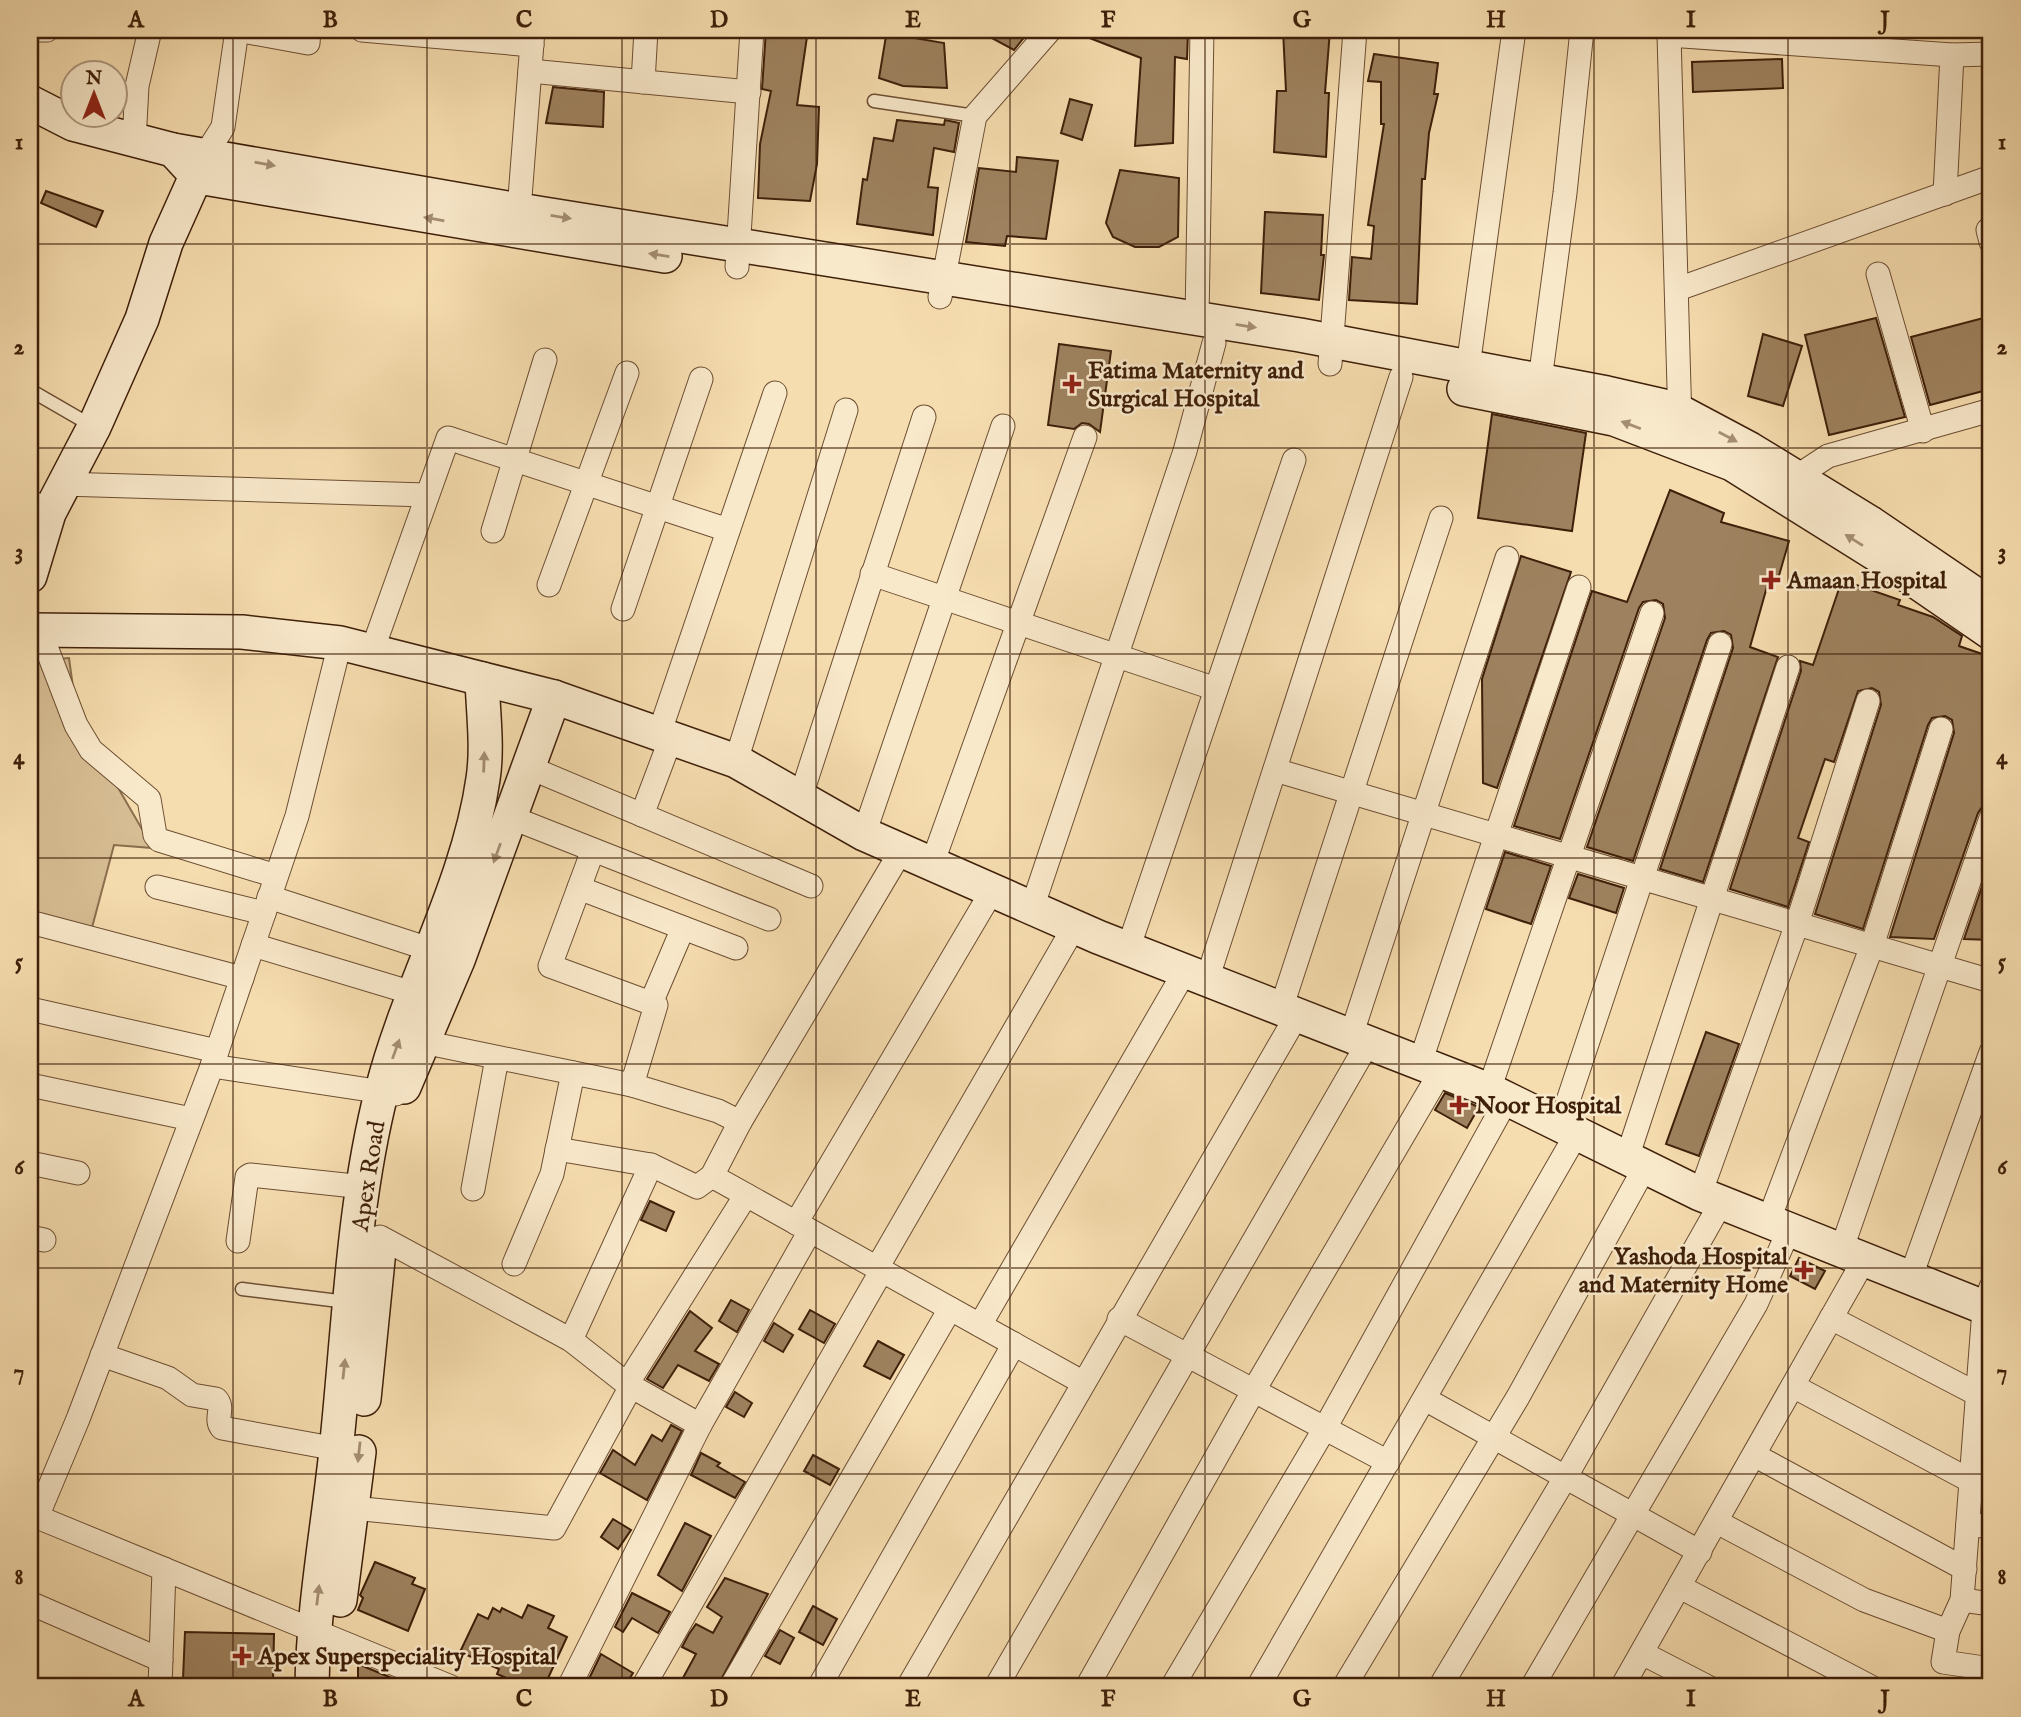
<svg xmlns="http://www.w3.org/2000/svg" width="2021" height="1717" viewBox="0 0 2021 1717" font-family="'IM FELL English',serif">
	<rect width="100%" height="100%" fill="#f6ddaf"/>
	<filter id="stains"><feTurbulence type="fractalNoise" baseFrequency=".00286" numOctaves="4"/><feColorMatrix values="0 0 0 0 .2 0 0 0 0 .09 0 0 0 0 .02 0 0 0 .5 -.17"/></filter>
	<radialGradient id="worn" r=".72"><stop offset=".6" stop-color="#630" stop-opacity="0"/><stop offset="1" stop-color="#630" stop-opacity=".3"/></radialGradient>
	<path fill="#d7bd93" stroke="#8a6e4e" stroke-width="2" d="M69,658L77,717L153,848L114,845L90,935L30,921V661Z"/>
	<g fill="#9e825f" stroke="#3e1f09" stroke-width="2">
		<path d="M766,30H808L797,105L819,107L817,164L810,201L758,198L760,144L771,91L762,89Z"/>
		<path d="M887,30H915L914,38L944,43L947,88L903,86L879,78Z"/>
		<path d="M977,30H1030L1014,50Z"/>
		<path d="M1069,30H1163L1188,33L1187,59L1175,57L1173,143L1135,146L1141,58Z"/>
		<path d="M1283,30H1330L1325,93H1329L1326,157L1274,152L1277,91H1286Z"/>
		<path d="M1374,54L1438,63L1434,94H1438L1429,133L1425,179H1422L1417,304L1349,300L1352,257L1371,259L1374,226L1368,225L1384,124H1381V82L1368,81Z"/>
		<path d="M1782,59L1783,88L1693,92L1692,62Z"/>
		<path d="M553,87L604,92L603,127L546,123Z"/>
		<path d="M1070,99L1092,105L1082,140L1061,133Z"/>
		<path d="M897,120L944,125L945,120L959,123L954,152L934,148L928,187L938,188L933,235L857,224L863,179L867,180L874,138L893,141Z"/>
		<path d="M1017,157L1058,161L1046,239L1007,236L1005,246L966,242L979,168L1016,172Z"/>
		<path d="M1120,170L1179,178L1178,237L1159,247H1135L1113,237L1106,223Z"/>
		<path d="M46,191L103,211L96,227L41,203Z"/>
		<path d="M1265,212L1323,215L1321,255H1324L1319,300L1261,293Z"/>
		<path d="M1991,316V389L1930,405L1911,337Z"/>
		<path d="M1876,318L1905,417L1829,435L1805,335Z"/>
		<path d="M1763,334L1802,346L1783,406L1748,396Z"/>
		<path d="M1059,344L1111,351L1100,432L1089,424L1082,423L1074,429L1048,425Z"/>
		<path d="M1492,414L1586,433L1572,531L1478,518Z"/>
		<path d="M1670,490L1724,513L1721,522L1789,541L1778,579L1770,576L1750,647L1778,657L1703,882L1660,869L1733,648L1731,635L1724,631L1711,633L1707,640L1633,861L1587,847L1665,618L1663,604L1656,600L1643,602L1639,608L1560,839L1514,826L1592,591L1627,602Z"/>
		<path d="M1521,556L1571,572L1497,788L1483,783L1482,679Z"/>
		<path d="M1842,580L1900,600L1898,605L1933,617L1962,636L1959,646L1991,657V804L1982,807L1978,813L1934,939L1890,937L1954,733L1952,720L1945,716L1932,718L1928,725L1863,929L1815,914L1881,705L1879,692L1872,688L1858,691L1834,762L1825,759L1798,838L1809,842L1788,907L1730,889L1801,671L1800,661L1813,665Z"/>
		<path d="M1505,852L1551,866L1531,924L1486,909Z"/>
		<path d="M1991,860V940L1964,939Z"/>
		<path d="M1578,874L1624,888L1616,913L1569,898Z"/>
		<path d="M1706,1032L1739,1044L1699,1156L1666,1144Z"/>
		<path d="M1445,1093L1479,1107L1467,1128L1435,1110Z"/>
		<path d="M650,1201L674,1212L666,1231L641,1220Z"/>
		<path d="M1799,1258L1825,1271L1815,1289L1790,1276Z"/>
		<path d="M731,1300L749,1310L737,1332L719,1321Z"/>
		<path d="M810,1310L835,1324L824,1343L799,1329Z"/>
		<path d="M690,1311L712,1328L695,1351L719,1364L709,1381L678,1365L663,1388L647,1379Z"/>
		<path d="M774,1323L793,1335L783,1352L764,1341Z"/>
		<path d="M878,1341L904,1355L890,1379L864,1366Z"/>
		<path d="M735,1392L752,1403L744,1417L726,1407Z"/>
		<path d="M671,1425L682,1431L647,1500L600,1473L613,1450L635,1465L652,1435L662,1441Z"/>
		<path d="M701,1453L720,1463L717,1466L745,1482L735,1498L691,1475Z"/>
		<path d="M813,1455L839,1469L830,1485L804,1471Z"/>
		<path d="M613,1519L631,1530L618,1549L601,1537Z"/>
		<path d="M685,1523L711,1536L682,1591L658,1575Z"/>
		<path d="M375,1562L415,1578L412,1584L425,1589L408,1631L358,1610L363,1598L360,1595Z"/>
		<path d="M725,1578L768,1594L717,1687H678L696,1654L682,1647L689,1634L696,1624L713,1633L722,1617L707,1607Z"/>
		<path d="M632,1593L670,1612L658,1633L632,1618L623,1632L615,1627Z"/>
		<path d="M528,1605L554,1616L548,1628L567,1637L544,1687H527L497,1674L499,1669L460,1652L478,1614L488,1619L493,1608L500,1612L502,1608L522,1618Z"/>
		<path d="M813,1606L837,1619L823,1645L799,1632Z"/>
		<path d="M780,1630L794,1638L780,1664L765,1656Z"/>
		<path d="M185,1632L274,1634L273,1681L183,1679Z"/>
		<path d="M601,1654L633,1673L624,1687H585Z"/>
		<path d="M358,1664L399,1681L414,1687H358Z"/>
	</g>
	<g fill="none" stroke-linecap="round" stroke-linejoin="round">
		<g stroke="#6c4e32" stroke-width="15">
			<g id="lane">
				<path d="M874,101L975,116"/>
				<path d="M30,390L94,427"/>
				<path d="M242,1289L347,1302"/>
			</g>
		</g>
		<g stroke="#6c4e32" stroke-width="25">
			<g id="street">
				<path d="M30,30H47"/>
				<path d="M237,30L308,43L309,30"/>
				<path d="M362,30L532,45"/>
				<path d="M530,71L749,92"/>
				<path d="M643,82L646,30"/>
				<path d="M134,141L137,86L150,30"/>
				<path d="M206,154L223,127L237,30"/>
				<path d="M1945,194L1952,55"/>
				<path d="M518,223L533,30"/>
				<path d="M1988,230L1991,242"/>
				<path d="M737,267L752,30"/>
				<path d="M1878,274L1923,431"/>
				<path d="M1678,289L1991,177"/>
				<path d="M940,297L975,116L1050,30"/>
				<path d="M1197,318L1202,30"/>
				<path d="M1330,364L1355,30"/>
				<path d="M1468,367L1514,30"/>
				<path d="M1540,380L1565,193L1582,30"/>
				<path d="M1680,423L1669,35L1952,55L1991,54"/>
				<path d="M1796,477L1828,456L1991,410"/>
				<path d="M62,484L426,495"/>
				<path d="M30,501L49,513"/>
				<path d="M493,531L545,360"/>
				<path d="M872,574L1216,689"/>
				<path d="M549,585L627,373"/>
				<path d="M623,609L701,379"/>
				<path d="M40,631L76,725L91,750L149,799L155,835L159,840L276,876"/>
				<path d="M372,651L448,438L728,530"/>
				<path d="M659,734L775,393"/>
				<path d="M736,761L846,410"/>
				<path d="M528,767L811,886"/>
				<path d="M1275,770L1991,981"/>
				<path d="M800,799L924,417"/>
				<path d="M642,815L671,738"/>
				<path d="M510,817L769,919"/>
				<path d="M864,834L1003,426"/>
				<path d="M593,850L550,966L656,1005L632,1085"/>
				<path d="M932,864L1085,437"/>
				<path d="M157,887L264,913"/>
				<path d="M579,888L736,948"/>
				<path d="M269,897L432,950"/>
				<path d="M1032,908L1185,451L1214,343"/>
				<path d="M30,922L242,978"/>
				<path d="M253,945L416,994"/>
				<path d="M1128,949L1294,460"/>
				<path d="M1207,980L1401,377"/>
				<path d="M651,1003L683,928"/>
				<path d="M30,1009L217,1051"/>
				<path d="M1281,1009L1441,518"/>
				<path d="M1351,1036L1507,558"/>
				<path d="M423,1042L632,1085L718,1111L740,1122"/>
				<path d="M1420,1063L1579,587"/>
				<path d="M212,1066L396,1094"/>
				<path d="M30,1085L191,1119"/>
				<path d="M1489,1090L1652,613"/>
				<path d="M1560,1125L1720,644"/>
				<path d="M557,1149L651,1165L697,1187L712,1176L740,1122L901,851"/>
				<path d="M1627,1158L1788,667"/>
				<path d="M30,1163L78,1173"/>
				<path d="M712,1176L1082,1382"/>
				<path d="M473,1189L497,1058"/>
				<path d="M1700,1194L1797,924L1868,701"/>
				<path d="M1768,1222L1872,946L1941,729"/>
				<path d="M796,1223L992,891"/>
				<path d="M30,1237L44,1240"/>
				<path d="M380,1237L571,1340L627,1384L700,1425"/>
				<path d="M238,1241L247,1177L250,1175L364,1187"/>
				<path d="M1841,1251L1991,818"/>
				<path d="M514,1264L552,1174L573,1073"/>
				<path d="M877,1268L1074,927"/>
				<path d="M1910,1279L1991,1052"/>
				<path d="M1991,1287L1984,1309L1962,1600L1948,1631L1943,1662L1991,1669"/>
				<path d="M1831,1318L1977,1394"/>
				<path d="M1119,1319L1388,1462"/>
				<path d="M980,1325L1185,971"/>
				<path d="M571,1340L651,1165"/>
				<path d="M102,1355L168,1378L192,1395L216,1399C225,1408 214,1419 222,1428L337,1449"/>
				<path d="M1793,1386L1971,1481"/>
				<path d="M1425,1399L1700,1552"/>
				<path d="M1754,1455L1965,1569"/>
				<path d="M353,1508L554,1528L629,1390L627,1384L746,1195"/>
				<path d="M30,1514L451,1687"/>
				<path d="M37,1517L78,1419L212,1066L297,816L340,643"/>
				<path d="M1717,1522L1864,1600L1948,1631"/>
				<path d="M1968,1524L1991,1527"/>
				<path d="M1680,1587L1871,1687"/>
				<path d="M1962,1600L1991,1604"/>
				<path d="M30,1603L161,1660"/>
				<path d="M1642,1653L1708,1687"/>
				<path d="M160,1687L164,1569"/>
				<path d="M569,1687L700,1425L810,1231"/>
				<path d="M643,1687L882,1270"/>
				<path d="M731,1687L950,1309"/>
				<path d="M819,1687L1014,1344"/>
				<path d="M908,1687L1297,1015"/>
				<path d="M996,1687L1368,1043"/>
				<path d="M1087,1687L1254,1390L1441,1071"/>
				<path d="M1172,1687L1325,1428L1507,1099"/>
				<path d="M1258,1687L1577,1133"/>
				<path d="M1344,1687L1518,1397L1645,1167"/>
				<path d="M1440,1687L1565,1478L1721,1203"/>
				<path d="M1532,1687L1756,1304L1789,1230"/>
				<path d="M1622,1687L1864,1260"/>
			</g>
		</g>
		<g stroke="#3e1f09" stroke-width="36">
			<g id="secondary">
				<path d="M30,102L73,124L173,150L519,210L1300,335L1607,393L1673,408L1750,449L1869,522L1991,605"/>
				<path d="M173,150L198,177L665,256"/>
				<path d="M1464,389L1614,419L1732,464L1879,556L1991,633"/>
				<path d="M30,576L49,513L94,427L142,319L166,243L205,156"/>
				<path d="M30,630L242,632L340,643L554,697L736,761L864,834L1098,937L1489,1090L1700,1194L1991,1310"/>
				<path d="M404,1087L458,960L554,697"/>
				<path d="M364,1399L379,1250"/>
				<path d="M340,1600L359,1452"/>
				<path d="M312,1687C313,1604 329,1523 337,1441C349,1325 353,1203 382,1090C408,987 468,885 483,779C488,747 483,712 482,679"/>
			</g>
		</g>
		<use href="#lane" stroke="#f9e9cb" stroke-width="12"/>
		<use href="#street" stroke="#f9e9cb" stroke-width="23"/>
		<use href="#secondary" stroke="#f9e9cb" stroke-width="33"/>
	</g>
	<defs><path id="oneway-solid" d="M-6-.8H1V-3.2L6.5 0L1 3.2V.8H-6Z" transform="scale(1.75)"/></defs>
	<g fill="#a58e74">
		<use href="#oneway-solid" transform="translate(265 164) rotate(10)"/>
		<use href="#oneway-solid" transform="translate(561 217) rotate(9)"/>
		<use href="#oneway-solid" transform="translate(434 219) rotate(-170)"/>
		<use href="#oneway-solid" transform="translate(659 255) rotate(-171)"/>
		<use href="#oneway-solid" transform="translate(1246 326) rotate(9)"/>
		<use href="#oneway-solid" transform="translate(1631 425) rotate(-159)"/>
		<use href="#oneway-solid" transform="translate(1728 437) rotate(28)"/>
		<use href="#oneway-solid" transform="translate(1854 540) rotate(-148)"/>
		<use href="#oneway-solid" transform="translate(484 762) rotate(-88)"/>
		<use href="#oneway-solid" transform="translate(497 853) rotate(110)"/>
		<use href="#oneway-solid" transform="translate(396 1049) rotate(-70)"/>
		<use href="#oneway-solid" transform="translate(344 1369) rotate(-84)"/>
		<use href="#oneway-solid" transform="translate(359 1452) rotate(96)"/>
		<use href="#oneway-solid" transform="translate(318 1595) rotate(-83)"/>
	</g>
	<path fill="none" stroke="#3e1f09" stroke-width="2" stroke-opacity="0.55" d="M233,30V1687M427,30V1687M622,30V1687M816,30V1687M1010,30V1687M1205,30V1687M1399,30V1687M1594,30V1687M1788,30V1687M30,244H1991M30,448H1991M30,654H1991M30,858H1991M30,1064H1991M30,1268H1991M30,1474H1991"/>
	<g fill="#8f2418" stroke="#f9e9cb" stroke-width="2.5">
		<path d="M1068.5 373.5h7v7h7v7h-7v7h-7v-7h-7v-7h7z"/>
		<path d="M1767.5 569.5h7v7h7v7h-7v7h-7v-7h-7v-7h7z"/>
		<path d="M1455.5 1094.5h7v7h7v7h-7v7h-7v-7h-7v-7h7z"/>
		<path d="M1800.5 1259.5h7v7h7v7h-7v7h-7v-7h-7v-7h7z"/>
		<path d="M238.5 1645.5h7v7h7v7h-7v7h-7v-7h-7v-7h7z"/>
	</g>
	<g text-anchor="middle" stroke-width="5" stroke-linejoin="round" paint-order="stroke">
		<g font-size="24" font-weight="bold" fill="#3e1f09" stroke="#f9e9cb" text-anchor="start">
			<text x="1088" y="378">Fatima Maternity and<tspan x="1088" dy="28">Surgical Hospital</tspan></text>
			<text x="1787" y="588">Amaan Hospital</text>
			<text x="1475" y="1113">Noor Hospital</text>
			<text x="1788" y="1264" text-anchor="end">Yashoda Hospital<tspan x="1788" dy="28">and Maternity Home</tspan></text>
			<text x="258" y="1664">Apex Superspeciality Hospital</text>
		</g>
		<g font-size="24" fill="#3e1f09" stroke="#f9e9cb">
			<text transform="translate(368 1176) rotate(-81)" y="8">Apex Road</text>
		</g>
	</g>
	<rect width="2021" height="1717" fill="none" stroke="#f6ddaf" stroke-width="77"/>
	<g transform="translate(94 94)"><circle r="33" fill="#f9e9cb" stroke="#ae987d" stroke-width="2"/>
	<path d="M0-5L12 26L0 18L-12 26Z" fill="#8f2418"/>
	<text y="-10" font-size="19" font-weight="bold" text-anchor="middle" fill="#3e1f09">N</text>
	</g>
	<rect x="38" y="38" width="1944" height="1640" fill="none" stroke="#3e1f09" stroke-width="2.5"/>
	<g font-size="23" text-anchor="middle" font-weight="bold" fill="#3e1f09">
		<text x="136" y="27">A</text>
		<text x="330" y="27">B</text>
		<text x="524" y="27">C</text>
		<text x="719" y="27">D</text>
		<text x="913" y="27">E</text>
		<text x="1108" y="27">F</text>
		<text x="1302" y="27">G</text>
		<text x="1496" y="27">H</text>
		<text x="1691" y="27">I</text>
		<text x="1885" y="27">J</text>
		<text x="19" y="149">1</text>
		<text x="2002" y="149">1</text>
		<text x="19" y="354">2</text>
		<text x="2002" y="354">2</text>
		<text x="19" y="559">3</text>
		<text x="2002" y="559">3</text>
		<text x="19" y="764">4</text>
		<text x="2002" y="764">4</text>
		<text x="19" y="969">5</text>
		<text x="2002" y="969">5</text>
		<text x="19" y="1174">6</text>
		<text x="2002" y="1174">6</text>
		<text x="19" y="1379">7</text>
		<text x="2002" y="1379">7</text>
		<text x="19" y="1584">8</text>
		<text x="2002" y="1584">8</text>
		<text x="136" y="1706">A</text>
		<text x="330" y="1706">B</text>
		<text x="524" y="1706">C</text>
		<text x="719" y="1706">D</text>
		<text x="913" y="1706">E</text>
		<text x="1108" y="1706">F</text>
		<text x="1302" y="1706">G</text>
		<text x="1496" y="1706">H</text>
		<text x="1691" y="1706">I</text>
		<text x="1885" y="1706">J</text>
	</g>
	<rect width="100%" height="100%" filter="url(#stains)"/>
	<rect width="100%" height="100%" fill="url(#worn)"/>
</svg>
